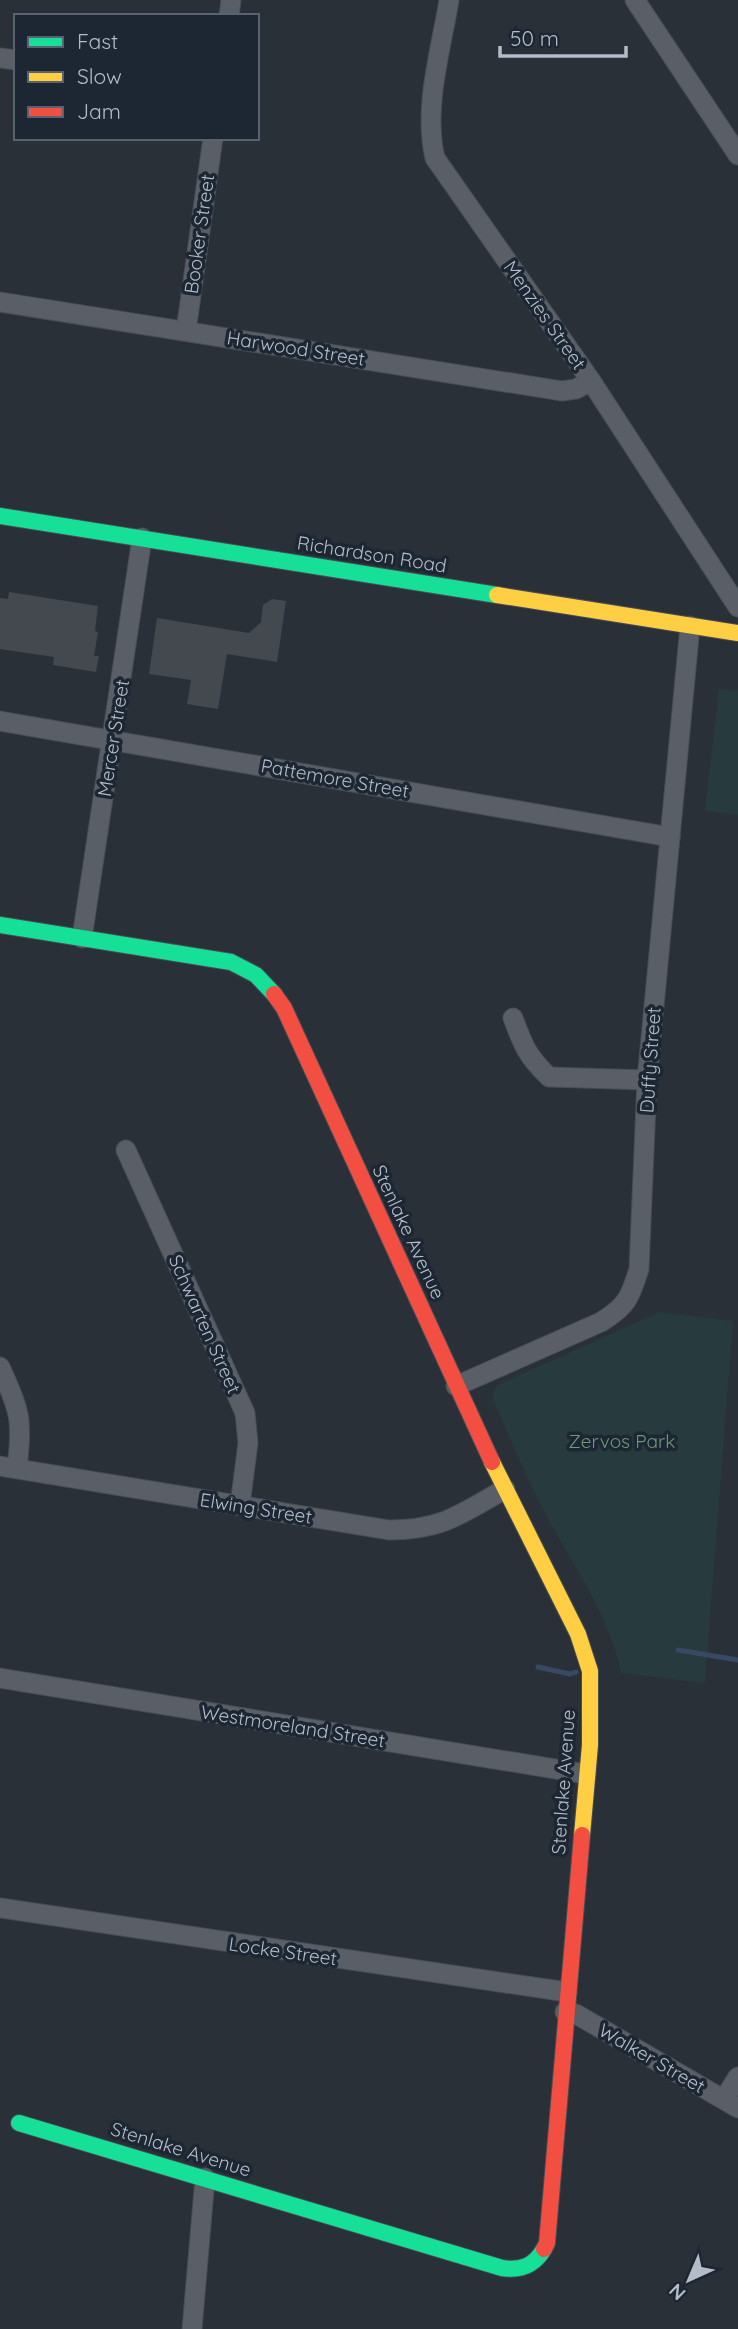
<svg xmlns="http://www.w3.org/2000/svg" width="738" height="2329" viewBox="0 0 738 2329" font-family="Quicksand,sans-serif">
	<rect width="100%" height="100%" fill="#2a3038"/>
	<g fill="#273a3e">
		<path d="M738,686V815L705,811L719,689L737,691Z"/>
		<path d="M659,1312L733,1321L705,1683L621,1673C609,1611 569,1561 541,1505C523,1470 508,1433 492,1397L496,1386Z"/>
	</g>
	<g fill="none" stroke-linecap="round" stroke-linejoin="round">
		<g stroke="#384963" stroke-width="5">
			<path d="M678,1650L738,1660"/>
			<path d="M538,1667L570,1674L576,1672"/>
		</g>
	</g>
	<g fill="#444950">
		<path d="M9,592L98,606L95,631L98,632L94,656H99L96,672L53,665L54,657L0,649V598L8,599Z"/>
		<path d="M272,599L286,601L277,662L227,654L218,709L187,704L191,680L149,674L157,618L249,633L261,622L263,605Z"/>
	</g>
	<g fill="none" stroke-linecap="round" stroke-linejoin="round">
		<g stroke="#484c53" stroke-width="21">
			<g id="street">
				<path d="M449,0C441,50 423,108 435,158L591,381L738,607"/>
				<path d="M635,0L738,155"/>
				<path d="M229,16L231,0"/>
				<path d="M0,58L16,60"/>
				<path d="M0,302L562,391L576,389L591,381"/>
				<path d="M186,331L213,138"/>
				<path d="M0,721L670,837"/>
				<path d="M82,938L142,538"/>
				<path d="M513,1018C523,1045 527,1056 549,1077L647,1080"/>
				<path d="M126,1150L245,1413L248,1443L240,1505"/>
				<path d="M0,1367C20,1411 23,1420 17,1468"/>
				<path d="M456,1386L601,1322C627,1306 630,1298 639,1269L647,1080L690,626"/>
				<path d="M0,1466L389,1530C442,1530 461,1514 505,1489"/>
				<path d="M0,1678L586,1774"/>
				<path d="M0,1908L567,1992"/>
				<path d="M565,2012L576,2014L738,2108"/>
				<path d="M724,2099L738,2077"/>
				<path d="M192,2329L205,2178"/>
			</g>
		</g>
		<g stroke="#484c53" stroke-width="18">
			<g id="fast">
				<path d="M0,516L497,595"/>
				<path d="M0,925L231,962L256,975L274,994"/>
				<path d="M19,2123L502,2268C521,2271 534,2266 544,2249"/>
			</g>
		</g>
		<g stroke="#484c53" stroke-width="18">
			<g id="slow">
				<path d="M497,595L738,633"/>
				<path d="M492,1462L578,1634L590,1671V1745L582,1835"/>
			</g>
		</g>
		<g stroke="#484c53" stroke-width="18">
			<g id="jam">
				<path d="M274,994L284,1008L492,1462"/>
				<path d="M544,2249L547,2243L582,1835"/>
			</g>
		</g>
		<use href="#street" stroke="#5a5e66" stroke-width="19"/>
		<use href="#fast" stroke="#16e098" stroke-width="16"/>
		<use href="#slow" stroke="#ffcf43" stroke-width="16"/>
		<use href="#jam" stroke="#f24e42" stroke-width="16"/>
	</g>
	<g text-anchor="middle" stroke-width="7" stroke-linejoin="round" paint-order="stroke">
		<g font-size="19" fill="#b4bcc9" stroke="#1d2633">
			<text transform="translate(199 234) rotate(-82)" y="7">Booker Street</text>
			<text transform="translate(545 315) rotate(55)" y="7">Menzies Street</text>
			<text transform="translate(296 348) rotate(9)" y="7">Harwood Street</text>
			<text transform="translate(372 554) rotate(9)" y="7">Richardson Road</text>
			<text transform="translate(113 738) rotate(-81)" y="7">Mercer Street</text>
			<text transform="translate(335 778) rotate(10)" y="7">Pattemore Street</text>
			<text transform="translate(650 1060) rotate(-86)" y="7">Duffy Street</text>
			<text transform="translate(409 1232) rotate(65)" y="7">Stenlake Avenue</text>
			<text transform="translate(205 1324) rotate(66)" y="7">Schwarten Street</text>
			<text transform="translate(256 1508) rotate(9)" y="7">Elwing Street</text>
			<text transform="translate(293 1726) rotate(9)" y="7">Westmoreland Street</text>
			<text transform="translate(563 1782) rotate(-86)" y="7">Stenlake Avenue</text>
			<text transform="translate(283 1951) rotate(8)" y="7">Locke Street</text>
			<text transform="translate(652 2058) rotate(30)" y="7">Walker Street</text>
			<text transform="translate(181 2149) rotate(17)" y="7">Stenlake Avenue</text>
		</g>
		<g font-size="19" fill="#6b9a76" stroke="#1d2633">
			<text x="622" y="1448">Zervos Park</text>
		</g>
	</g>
	<rect x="14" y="14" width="245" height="126" fill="#1d2633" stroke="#59626f" stroke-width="2"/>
	<rect x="28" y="37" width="35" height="10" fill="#16e098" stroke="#59626f" stroke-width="2"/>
	<text x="77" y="49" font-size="21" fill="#b4bcc9">Fast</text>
	<rect x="28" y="72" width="35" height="10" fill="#ffcf43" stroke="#59626f" stroke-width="2"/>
	<text x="77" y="84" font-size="21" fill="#b4bcc9">Slow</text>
	<rect x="28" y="107" width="35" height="10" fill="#f24e42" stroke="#59626f" stroke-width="2"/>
	<text x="77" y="119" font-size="21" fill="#b4bcc9">Jam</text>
	<g transform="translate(689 2280) rotate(224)" stroke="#1d2633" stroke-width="5" paint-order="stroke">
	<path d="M0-5L12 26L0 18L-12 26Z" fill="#b4bcc9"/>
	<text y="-10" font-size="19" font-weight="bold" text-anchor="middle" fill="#b4bcc9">N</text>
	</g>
	<path d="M500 46v10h126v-10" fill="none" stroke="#b4bcc9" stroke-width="3.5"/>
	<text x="510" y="46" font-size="21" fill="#b4bcc9" stroke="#1d2633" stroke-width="5" paint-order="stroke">50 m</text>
</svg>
